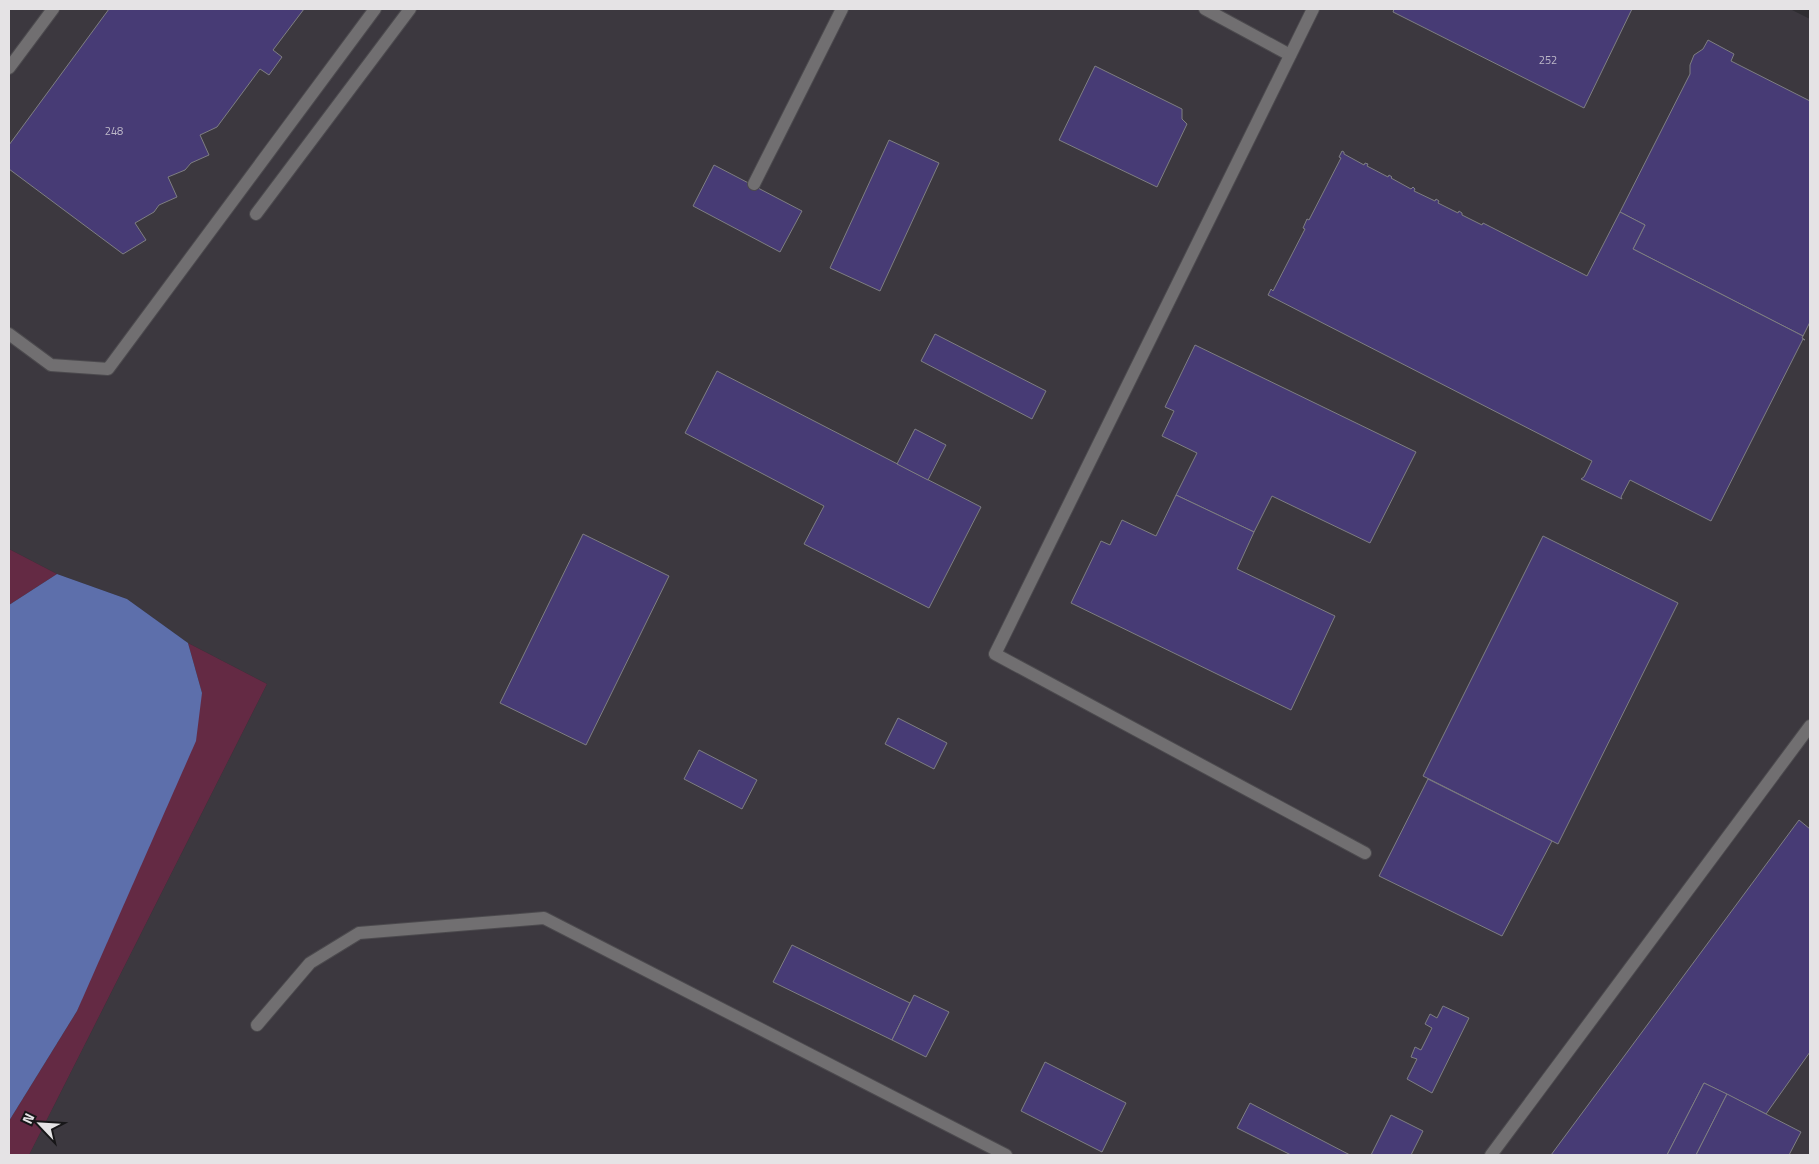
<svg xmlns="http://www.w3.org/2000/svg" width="1819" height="1164" viewBox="0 0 1819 1164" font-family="'Titillium Web',sans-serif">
	<rect width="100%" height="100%" fill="#2f2d31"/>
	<path fill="#3c383f" d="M9,9H1790L1810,19V1155H29L267,684L188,643L127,599L57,574L9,549Z"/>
	<g fill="#642a44">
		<path d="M9,549L57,574L9,605Z"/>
		<path d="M188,643L267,684L29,1155H9V1121L77,1011L202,693Z"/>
	</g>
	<path fill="#5d6fab" d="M57,574L127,599L188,643L202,693L196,741L77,1011L9,1121V605Z"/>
	<g fill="#473b75" stroke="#7e7e82">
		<path d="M109,9H304L273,50L282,57L269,75L260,69L217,127L200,135L209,155L191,163L185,170L168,177L177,197L159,205L154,212L135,223L146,240L123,254L9,169V145Z"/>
		<path d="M1394,9H1632L1584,108L1393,12Z"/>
		<path d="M1708,40L1734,54L1731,61L1810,101V322L1803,336L1633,249L1645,225L1620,212L1690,74V65L1694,55L1703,49Z"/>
		<path d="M1095,66L1182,109V119L1187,124L1157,187L1059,140Z"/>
		<path d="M889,140L939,163L880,291L830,268Z"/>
		<path d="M1342,151L1344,152V154L1364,165L1365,163L1368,164L1367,166L1388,177L1389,175L1392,177L1391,178L1411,189L1413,187L1415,189L1414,191L1435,201L1436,199L1439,201L1438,203L1458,213L1459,211L1462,213V215L1482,225L1483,223L1587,276L1620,212L1645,225L1633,249L1803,336L1802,338L1805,340L1803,339L1711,521L1630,480L1621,497L1622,499L1581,479L1584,477L1592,461L1268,295L1271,289L1273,291L1305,229L1303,228L1307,219L1309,220L1341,158L1339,157Z"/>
		<path d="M714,165L802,211L780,252L693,206Z"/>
		<path d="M935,334L1046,391L1032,419L921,361Z"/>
		<path d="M1195,345L1416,452L1370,543L1272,496L1254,532L1176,495L1197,453L1162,436L1174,411L1165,407Z"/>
		<path d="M717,371L981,507L929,608L804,544L824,506L685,433Z"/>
		<path d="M915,429L946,445L928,480L897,464Z"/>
		<path d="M1176,495L1254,532L1237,569L1335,616L1291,710L1071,603L1101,541L1110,545L1122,520L1156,536Z"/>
		<path d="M583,534L669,576L586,745L500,703Z"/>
		<path d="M1543,536L1678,603L1558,844L1423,776Z"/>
		<path d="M898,718L947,743L934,769L885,744Z"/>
		<path d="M699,750L757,780L742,809L684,779Z"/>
		<path d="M1428,779L1552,841L1502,936L1379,876Z"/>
		<path d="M1799,820L1810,829V1052L1766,1114L1704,1083L1667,1155H1551Z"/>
		<path d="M792,945L910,1003L892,1040L773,982Z"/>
		<path d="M914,995L949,1012L926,1057L892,1040Z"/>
		<path d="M1443,1006L1469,1018L1432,1093L1407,1079L1417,1059L1411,1057L1415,1047L1421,1050L1432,1028L1425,1024L1430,1014L1437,1018Z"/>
		<path d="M1045,1062L1126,1103L1102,1152L1021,1111Z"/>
		<path d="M1704,1083L1727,1094L1696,1155H1667Z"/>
		<path d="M1727,1094L1801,1132L1789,1155H1696Z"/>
		<path d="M1250,1103L1350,1155H1291L1237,1128Z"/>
		<path d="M1391,1115L1423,1131L1411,1155H1371Z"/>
	</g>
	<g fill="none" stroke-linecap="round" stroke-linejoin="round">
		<g stroke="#4c4a4e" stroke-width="14">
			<g id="minor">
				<path d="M1205,9L1290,55"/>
				<path d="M1313,9L995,654L1365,853"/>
				<path d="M9,68L53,9"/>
				<path d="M754,184L842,9"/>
				<path d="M256,214L410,9"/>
				<path d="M9,334L51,365L108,369L375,9"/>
				<path d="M257,1025L310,963L359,933L544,918L1006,1155"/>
				<path d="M1491,1155L1810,726"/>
			</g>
		</g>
		<use href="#minor" stroke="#716f71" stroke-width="12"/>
	</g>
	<g text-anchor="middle" stroke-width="4" stroke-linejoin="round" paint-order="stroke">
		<g font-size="11" fill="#beb9c9">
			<text x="1548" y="64">252</text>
			<text x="114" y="135">248</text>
		</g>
	</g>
	<rect width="1819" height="1164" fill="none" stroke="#e5e3e5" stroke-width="20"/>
	<g transform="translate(40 1124) rotate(295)" stroke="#171618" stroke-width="4" paint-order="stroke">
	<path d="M0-4L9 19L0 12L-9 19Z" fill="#e5e3e5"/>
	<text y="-8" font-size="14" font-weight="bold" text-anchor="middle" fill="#e5e3e5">N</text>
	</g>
</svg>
